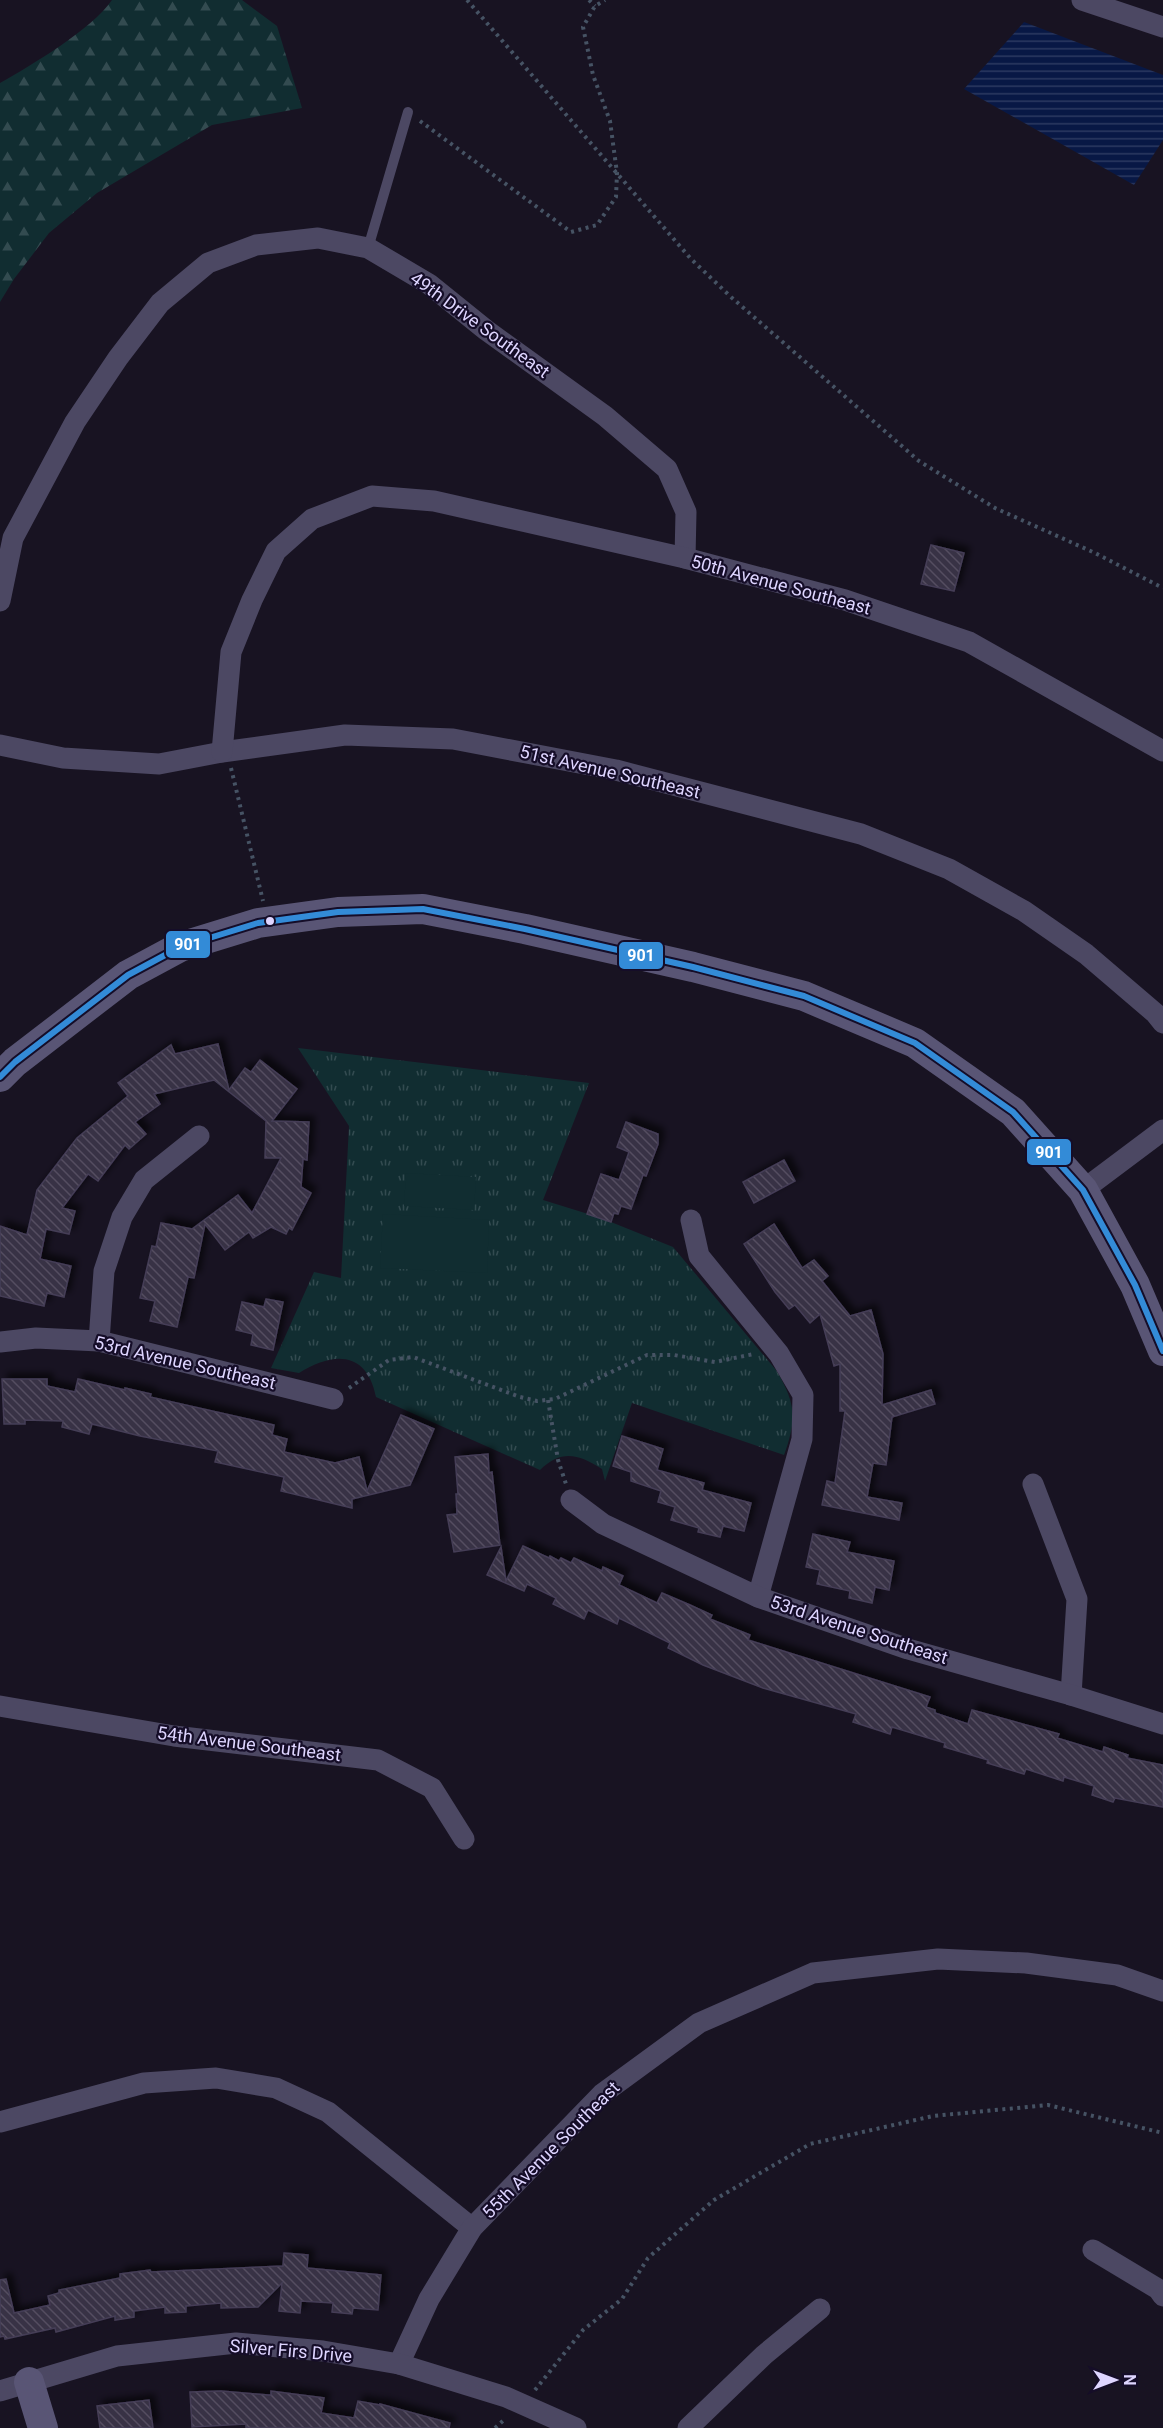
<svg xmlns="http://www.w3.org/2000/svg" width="1163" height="2428" viewBox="0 0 1163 2428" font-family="Roboto,sans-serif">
	<defs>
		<pattern id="forest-firs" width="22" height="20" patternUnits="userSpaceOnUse" patternTransform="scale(1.5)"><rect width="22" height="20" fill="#112d31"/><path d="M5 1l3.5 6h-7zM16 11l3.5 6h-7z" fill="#334b50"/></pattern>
		<pattern id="park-tufts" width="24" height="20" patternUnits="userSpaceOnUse" patternTransform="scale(1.5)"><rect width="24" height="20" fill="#112d31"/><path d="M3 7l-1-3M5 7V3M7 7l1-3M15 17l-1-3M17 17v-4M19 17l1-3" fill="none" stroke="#334b50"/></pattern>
		<pattern id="water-rules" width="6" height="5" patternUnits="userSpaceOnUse" patternTransform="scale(1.5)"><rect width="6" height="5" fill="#081845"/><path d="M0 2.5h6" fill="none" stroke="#2c3961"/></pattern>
		<pattern id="building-back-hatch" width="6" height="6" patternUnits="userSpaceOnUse" patternTransform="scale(1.5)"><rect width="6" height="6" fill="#373144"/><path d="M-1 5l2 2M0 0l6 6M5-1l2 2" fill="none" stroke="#544e60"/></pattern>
		<filter id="shadow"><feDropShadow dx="5.5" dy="-5.5" stdDeviation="3" flood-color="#0009"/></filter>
	</defs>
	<rect width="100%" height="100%" fill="#181322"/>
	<path fill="url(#forest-firs)" d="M112,0H242L277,26L302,108L212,125L97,193L49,233L14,279L0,302V83C32,65 92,29 112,0Z"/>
	<path fill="url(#park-tufts)" d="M298,1048L589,1083L543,1200L601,1218L673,1247L776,1370C796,1403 797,1419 784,1455L632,1403L605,1481L602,1469C579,1454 561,1449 540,1470L376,1397C367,1351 334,1351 299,1373L271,1368L314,1272L341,1278L349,1126Z"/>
	<g fill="#112d31">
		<path d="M406,1173L476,1177L474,1210L404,1206Z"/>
		<path d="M383,1214L489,1220L487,1273L380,1268Z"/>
	</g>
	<path fill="url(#water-rules)" d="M1024,22L1163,75V140L1134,185L964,89Z"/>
	<g fill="url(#building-back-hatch)" stroke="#453e57" stroke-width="1.5" filter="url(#shadow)">
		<path d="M931,545L964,553L954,591L921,584Z"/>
		<path d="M218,1044L229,1090L245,1068L251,1072L260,1060L297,1089L272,1121L309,1122L307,1160L303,1159L301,1187L311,1193L292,1230L289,1228L286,1234L271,1227L253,1238L249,1232L225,1250L205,1224L194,1278L188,1277L177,1327L150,1321L155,1301L140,1298L152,1246L156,1247L161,1223L192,1229L238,1195L252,1213L281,1158H265L266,1121L214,1080L154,1094L160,1104L135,1122L146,1134L129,1149L125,1145L98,1181L88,1174L62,1208L75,1211L69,1234L46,1229L40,1259L71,1266L64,1297L47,1293L44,1306L0,1296V1226L27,1235L37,1190L77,1138L128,1096L118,1083L171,1045L175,1054Z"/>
		<path d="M626,1122L658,1134V1144L646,1176L643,1175L631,1209L621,1206L618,1214L614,1213L611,1222L587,1214L601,1174L619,1180L629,1152L617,1147Z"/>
		<path d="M784,1160L795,1181L754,1203L743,1182Z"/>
		<path d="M774,1224L802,1268L814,1260L828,1276L822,1281L850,1316L871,1310L883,1354L882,1405L931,1390L935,1404L892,1417L886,1465L873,1463L867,1497L902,1503L899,1520L822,1505L827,1481L835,1483L845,1411H840V1364L834,1366L820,1314L810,1323L795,1305L789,1309L775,1292L744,1244Z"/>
		<path d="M266,1299L283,1302L273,1350L251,1345L253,1334L236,1330L242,1302L264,1307Z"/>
		<path d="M2,1379H47V1386L75,1392L78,1379L125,1390V1388L151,1394L150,1397L274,1425L272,1435L287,1439L284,1452L335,1463L359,1457L367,1491L401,1415L434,1429L410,1485L352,1499V1508L281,1491L284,1477L215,1462L218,1451L140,1436L92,1424L89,1434L62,1427L63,1421L25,1420V1424H4Z"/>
		<path d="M622,1436L663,1449L657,1470L704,1483L702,1490L751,1503L744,1531L723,1526L720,1537L698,1532L699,1528L671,1520L675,1507L658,1502L661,1491L631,1481V1472L613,1466Z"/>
		<path d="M488,1454L489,1473L492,1472L500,1545L454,1552L447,1515L457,1514L456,1494H458L455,1457Z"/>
		<path d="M813,1534L850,1542L847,1552L894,1561L889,1590L875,1587L872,1603L849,1598L850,1591L817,1584L820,1570L806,1567Z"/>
		<path d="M523,1546L549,1558L550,1556L559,1561L561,1558L571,1563L574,1558L602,1571L603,1567L623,1576L619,1585L657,1603L662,1593L690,1605L712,1615L710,1619L750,1635L748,1640L930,1697L926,1707L935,1710V1713L968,1724L972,1710L1059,1734L1057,1738L1103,1752L1104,1747L1128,1755L1127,1758L1163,1765V1807L1115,1798L1113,1802L1092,1795L1094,1786L1064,1777L1063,1781L1026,1769L1024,1774L987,1763L988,1760L944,1747L945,1743L892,1727L890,1734L853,1722L856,1714L763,1688L703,1665L668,1648L670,1643L619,1618L617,1624L588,1610L584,1619L553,1604L556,1598L527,1584L524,1591L487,1575L501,1547L506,1581Z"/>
		<path d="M284,2253L308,2255L307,2268L381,2275L378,2310L353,2308L352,2314L332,2312L333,2303L301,2301L300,2313L279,2311L282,2283L258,2307L221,2308V2303L186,2306V2312L165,2313V2307L134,2311V2317L115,2320V2316L56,2332L55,2328L5,2339L4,2336L0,2337V2280L6,2279L14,2313L50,2305L48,2296L59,2293V2290L120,2278V2274L150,2270L151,2272L283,2266Z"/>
		<path d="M221,2391L268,2395H271V2391L324,2398L321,2413L354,2418L358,2401L380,2405V2404L450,2423L449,2428H246V2424L192,2427L190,2392Z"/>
		<path d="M149,2400L153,2428H100L97,2406Z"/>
	</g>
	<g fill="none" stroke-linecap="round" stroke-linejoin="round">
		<g stroke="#465364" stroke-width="4" stroke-dasharray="3 4.5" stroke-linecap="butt">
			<path d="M467,0L691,259L731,297L919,461L995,508L1095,553L1163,588"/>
			<path d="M589,0L595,6"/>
			<path d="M420,121L571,232L597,225L616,197L617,173L610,121L593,75L583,27L595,6L605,0"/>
			<path d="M231,768L263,901"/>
			<path d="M349,1388L389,1360L413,1357L520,1397L537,1401L555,1399L647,1355H674L715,1362L754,1354"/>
			<path d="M548,1400L558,1460L566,1484"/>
			<path d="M535,2390L583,2330L622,2299L648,2258L714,2200L810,2144L933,2116L1048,2105L1163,2133"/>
			<path d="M495,2428L506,2418"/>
		</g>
		<path stroke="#4c4863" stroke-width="10" d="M368,248L408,112"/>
		<g stroke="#4c4863" stroke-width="21">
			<path d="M1082,0L1163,27"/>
			<path d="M0,601L13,538L75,422L118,358L160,303L208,263L256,245L318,238L368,248L429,284L486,330L605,416L667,469L686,512L685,558"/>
			<path d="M0,745L63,758L159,764L222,752L345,735L453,739L616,770L861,834L949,869L1024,911L1086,954L1155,1013L1163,1023"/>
			<path d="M222,752L231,652L252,600L276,551L312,519L372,496L434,501L685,558L845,600L969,642L1163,751"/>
			<path d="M1083,1190L1163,1130"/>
			<path d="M691,1220L699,1256L779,1354L803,1395L802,1439L758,1597"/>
			<path d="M99,1341L104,1271L122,1217L144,1180L199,1136"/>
			<path d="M0,1342L36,1338L99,1341L333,1399"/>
			<path d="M1033,1484L1077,1599L1071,1695"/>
			<path d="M571,1500L603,1524L758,1597L908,1649L1071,1695L1163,1724"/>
			<path d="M0,1706L174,1736L378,1760L432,1788L464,1839"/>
			<path d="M0,2122L144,2083L216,2078L276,2088L328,2112L472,2228"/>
			<path d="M1093,2250L1158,2289L1163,2296"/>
			<path d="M399,2364L429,2299L472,2228L602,2094L699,2023L813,1973L938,1959L1026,1963L1117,1975L1163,1991"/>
			<path d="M0,2391L117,2356L236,2343L323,2351L399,2364L506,2397L576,2428"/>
			<path d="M688,2428L764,2355L820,2309"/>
		</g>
		<g stroke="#595575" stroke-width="30">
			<path d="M0,1077L15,1062L128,975L180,947L258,923L338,912L423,909L525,929L693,967L804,996L915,1043L1013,1112L1083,1190L1135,1285L1163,1351"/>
			<path d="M29,2382L43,2428"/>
		</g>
		<g stroke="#150d28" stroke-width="10">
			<path id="bus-1" d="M0,1077L15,1062L128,975L180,947L258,923L338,912L423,909L525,929L693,967L804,996L915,1043L1013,1112L1083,1190L1135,1285L1163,1351"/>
		</g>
		<use href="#bus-1" stroke="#338bd7" stroke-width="6"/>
	</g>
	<circle fill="#ded5ff" stroke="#150d28" stroke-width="2" cx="270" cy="921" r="5"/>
	<g text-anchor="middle" stroke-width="4.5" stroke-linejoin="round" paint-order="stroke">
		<g font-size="18" fill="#ded5ff" stroke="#150d28">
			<text transform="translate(480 325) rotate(36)" y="6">49th Drive Southeast</text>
			<text transform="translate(781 585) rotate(15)" y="6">50th Avenue Southeast</text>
			<text transform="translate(610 772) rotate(13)" y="6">51st Avenue Southeast</text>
			<text transform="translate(185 1363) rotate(13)" y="6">53rd Avenue Southeast</text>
			<text transform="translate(859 1630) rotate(18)" y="6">53rd Avenue Southeast</text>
			<text transform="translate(249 1744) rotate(7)" y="6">54th Avenue Southeast</text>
			<text transform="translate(551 2150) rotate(-45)" y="6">55th Avenue Southeast</text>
			<text transform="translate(291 2351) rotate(5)" y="6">Silver Firs Drive</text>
		</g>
	</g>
	<g stroke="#150d28" stroke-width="2">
		<rect x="165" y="930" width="46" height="29" rx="6" fill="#338bd7"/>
		<rect x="618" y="941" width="46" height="29" rx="6" fill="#338bd7"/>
		<rect x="1026" y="1138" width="46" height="28" rx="6" fill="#338bd7"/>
	</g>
	<g font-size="16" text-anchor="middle" font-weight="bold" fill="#fff">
		<text x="188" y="950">901</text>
		<text x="641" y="961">901</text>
		<text x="1049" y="1158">901</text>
	</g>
	<g transform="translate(1115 2380) rotate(90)" stroke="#150d28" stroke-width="4.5" paint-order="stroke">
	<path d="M0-4.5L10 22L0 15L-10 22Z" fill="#ded5ff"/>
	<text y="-9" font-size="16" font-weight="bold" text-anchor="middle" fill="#ded5ff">N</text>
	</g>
</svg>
